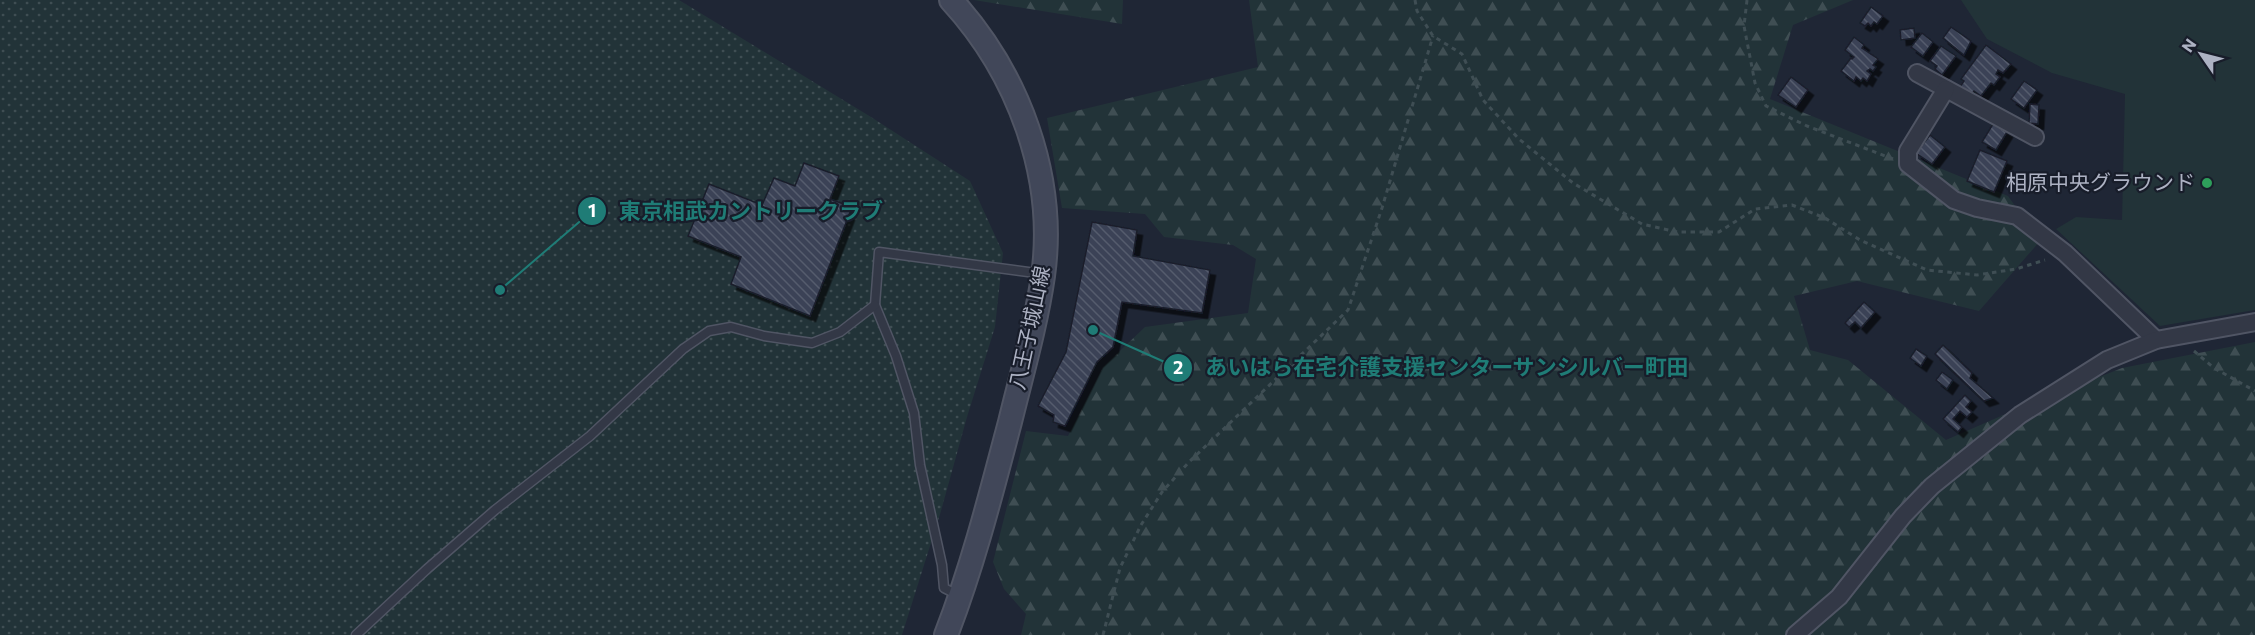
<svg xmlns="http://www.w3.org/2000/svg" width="2255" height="635" viewBox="0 0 2255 635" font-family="Commissioner,'Noto Sans JP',sans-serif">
	<defs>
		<pattern id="grass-dots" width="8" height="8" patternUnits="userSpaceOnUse" patternTransform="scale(1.5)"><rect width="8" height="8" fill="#223338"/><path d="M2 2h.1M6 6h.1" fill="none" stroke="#3f4e53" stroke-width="1.8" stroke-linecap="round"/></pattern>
		<pattern id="forest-firs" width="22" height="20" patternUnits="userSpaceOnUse" patternTransform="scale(1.5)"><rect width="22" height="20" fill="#223338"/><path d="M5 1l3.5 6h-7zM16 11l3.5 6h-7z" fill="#3f4e53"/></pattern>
		<pattern id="building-back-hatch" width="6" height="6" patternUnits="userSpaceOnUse" patternTransform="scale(1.5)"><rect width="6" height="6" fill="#3b4356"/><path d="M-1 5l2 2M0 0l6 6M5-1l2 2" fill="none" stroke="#555c6d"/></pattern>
		<filter id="shadow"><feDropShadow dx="5.5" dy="5.5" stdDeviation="0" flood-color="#0009"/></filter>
	</defs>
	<rect width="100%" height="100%" fill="#1f2635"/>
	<path fill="url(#grass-dots)" d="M0,0H679L871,117L970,181L1003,253L995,327L967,417L941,511L902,635H0Z"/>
	<g fill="url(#forest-firs)">
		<path d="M974,0H1123L1122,24Z"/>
		<path d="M1249,0H1853L1793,25L1770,99L2008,196L2040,241L1979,311L1857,281L1794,296L1810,350L1848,360L1946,440L2001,416L2122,368L2255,342V635H1021L1026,614L1004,589L993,562L1026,431L1068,436L1103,367L1145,327L1248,313L1256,259L1233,245L1164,237L1145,214L1062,208L1047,118L1258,67Z"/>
	</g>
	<path fill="#223338" d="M1961,0H2255V310L2160,326L2056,229L2076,217L2122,220L2125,94L2052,73L1987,39Z"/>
	<g fill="url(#building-back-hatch)" stroke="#1a1f2c" stroke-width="1.5" filter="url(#shadow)">
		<path d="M1871,7L1883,16L1877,24L1874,22L1871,26L1868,23L1865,26L1860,23Z"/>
		<path d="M1951,27L1971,41L1964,55L1943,38Z"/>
		<path d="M1914,28L1915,38L1901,40L1900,30Z"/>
		<path d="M1922,33L1933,42L1923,56L1911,47Z"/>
		<path d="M1854,37L1864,45L1862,48L1878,59L1873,65L1876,67L1873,71L1870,69L1867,71L1871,74L1867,81L1863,78L1861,81L1856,77L1854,81L1841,71L1851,58L1852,59L1854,57L1845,50Z"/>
		<path d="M1986,45L2011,64L2003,73L1998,70L1996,74L2000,77L1994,85L1991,83L1981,96L1974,91L1971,95L1960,87L1964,81L1961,79Z"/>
		<path d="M1941,46L1956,56L1942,75L1935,69L1937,66L1930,61Z"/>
		<path d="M1791,77L1808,90L1796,107L1778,95Z"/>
		<path d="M2024,81L2037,90L2024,108L2011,99Z"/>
		<path d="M2030,104L2039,105L2038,124L2029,123Z"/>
		<path d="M1993,124L2007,132L1996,150L1982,142Z"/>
		<path d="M1930,135L1945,147L1932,164L1916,153Z"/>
		<path d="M1980,150L2007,161L1994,192L1967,181Z"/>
		<path d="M804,163L839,176L830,199L852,207L810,316L731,284L741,257L688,236L709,184L762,205L774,178L795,186Z"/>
		<path d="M1092,222L1137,230L1133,256L1210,270L1202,313L1122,302L1113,347L1097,362L1065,426L1053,422L1054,415L1038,406L1066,352Z"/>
		<path d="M1864,302L1875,312L1861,328L1855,322L1849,327L1845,323Z"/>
		<path d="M1943,345L1972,373L1970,378L1993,398L1984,401L1935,354Z"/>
		<path d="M1916,349L1927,356L1921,366L1910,358Z"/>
		<path d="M1942,372L1953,380L1947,389L1936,380Z"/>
		<path d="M1965,395L1971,401L1966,407L1972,412L1967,417L1960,411L1953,419L1962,427L1958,432L1943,419Z"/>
	</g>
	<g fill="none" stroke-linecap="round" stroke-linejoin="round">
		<g stroke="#505564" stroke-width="11">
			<g id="lane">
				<path d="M958,595L944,588L942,565L920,465L914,413L896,356L875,305L879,252L1043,274"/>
				<path d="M356,635L427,569L495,510L590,436L683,349L709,331L731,327L764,336L812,343L840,332L875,305"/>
			</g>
		</g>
		<g stroke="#505564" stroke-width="20">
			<g id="street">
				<path d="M1917,73L2035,137"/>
				<path d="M1946,89L1908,151V164L1954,200L1977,208L2017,216L2065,253L2156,340"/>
				<path d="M1795,635L1839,597L1903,516L1932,486L2020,415L2107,360L2156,340L2255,322"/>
			</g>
		</g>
		<g stroke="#505564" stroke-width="26">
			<path id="secondary" d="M946,635C973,565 991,494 1010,422C1022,373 1036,325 1043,276C1057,176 1018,73 951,0"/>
		</g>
		<g stroke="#3f4e54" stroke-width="3" stroke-dasharray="4.5 4.5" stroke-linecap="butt">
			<path d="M1415,0L1417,11L1433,36L1462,54L1483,100L1519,139L1573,183L1642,224L1677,232H1719L1755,209L1792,205L1825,218L1860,240L1927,270L1977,275L2016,269L2045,260"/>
			<path d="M1747,0L1744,26L1755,83L1766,106L1807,126L1893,159"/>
			<path d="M2194,351L2214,368L2255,391"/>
			<path d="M1103,635L1120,568L1141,525L1162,492L1189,462L1348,310L1382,208L1433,36"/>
		</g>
		<use href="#lane" stroke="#333846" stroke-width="8"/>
		<use href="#street" stroke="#333846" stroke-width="16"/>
		<use href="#secondary" stroke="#414759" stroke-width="22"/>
	</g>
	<circle fill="#2e9e5b" stroke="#181d2a" stroke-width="2" cx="2207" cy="183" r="6"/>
	<g text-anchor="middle" stroke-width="4.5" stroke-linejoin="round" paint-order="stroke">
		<g font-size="21" fill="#adb2c3" stroke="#181d2a" text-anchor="end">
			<text x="2195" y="190">相原中央グラウンド</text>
		</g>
		<g font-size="21" fill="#adb2c3" stroke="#181d2a">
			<text transform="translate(1030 328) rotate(-78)" y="7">八王子城山線</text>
		</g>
	</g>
	<path fill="none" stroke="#1f7c76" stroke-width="2" d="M500 290L592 211M1093 330L1178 368"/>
	<g fill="#1f7c76" stroke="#181d2a" stroke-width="2">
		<circle cx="500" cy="290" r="6"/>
		<circle cx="1093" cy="330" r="6"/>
		<circle cx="592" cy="211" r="15"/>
		<circle cx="1178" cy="368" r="15"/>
	</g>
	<g font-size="18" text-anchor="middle" font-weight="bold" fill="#fff">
		<text x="592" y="217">1</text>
		<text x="1178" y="374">2</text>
	</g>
	<g font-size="22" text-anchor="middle" font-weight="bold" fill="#1f7c76" stroke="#181d2a" stroke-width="4.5" stroke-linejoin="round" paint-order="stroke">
		<text x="751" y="219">東京相武カントリークラブ</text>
		<text x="1447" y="375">あいはら在宅介護支援センターサンシルバー町田</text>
	</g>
	<g transform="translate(2201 54) rotate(305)" stroke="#181d2a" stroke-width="4.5" paint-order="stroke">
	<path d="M0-4.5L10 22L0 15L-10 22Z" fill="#adb2c3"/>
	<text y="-9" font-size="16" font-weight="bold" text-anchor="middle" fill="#adb2c3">N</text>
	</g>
</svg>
